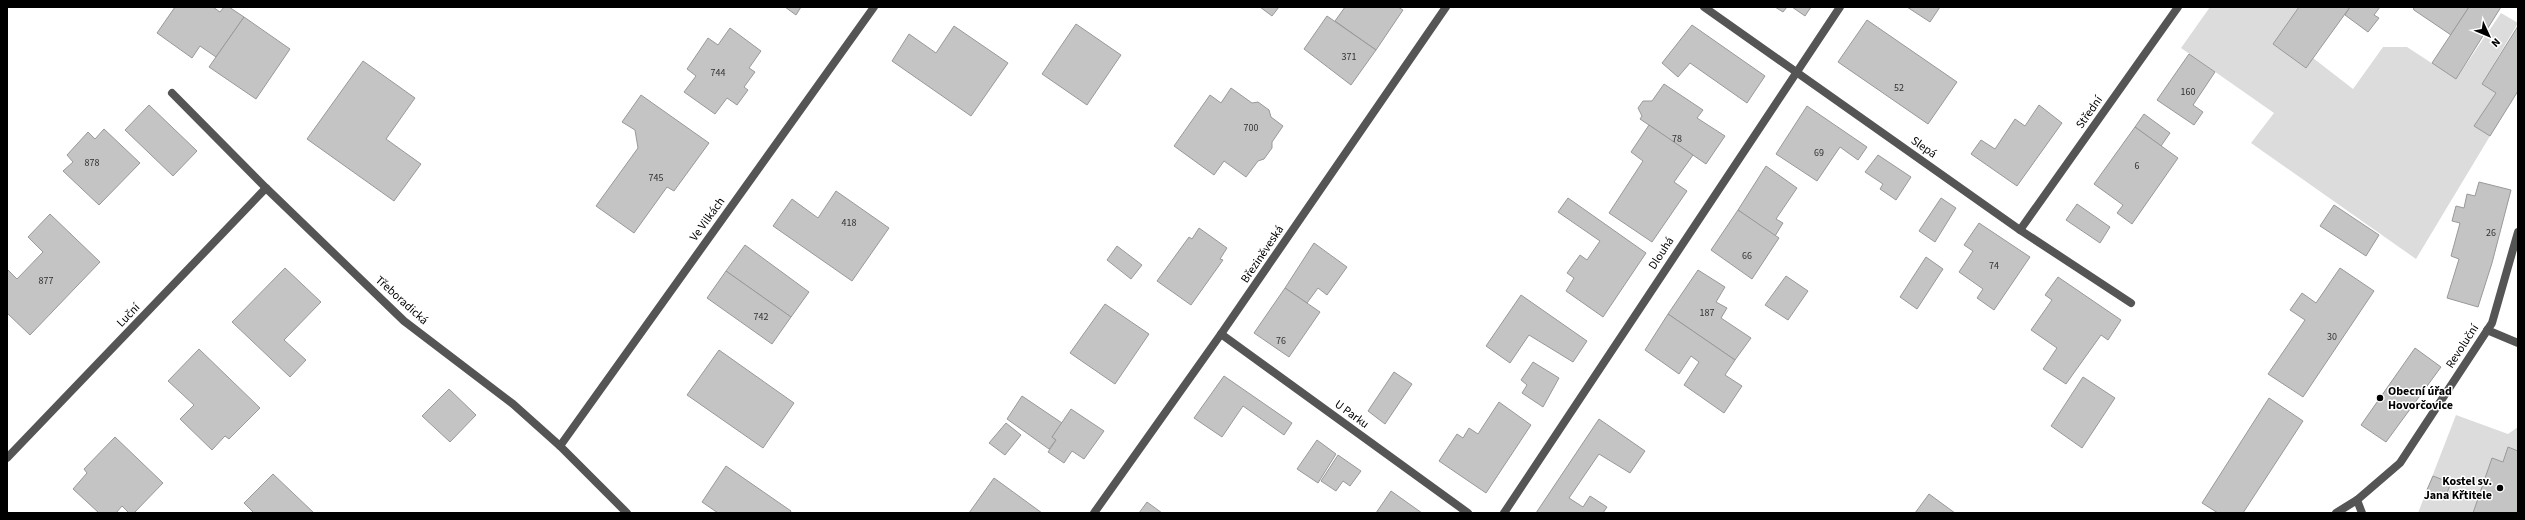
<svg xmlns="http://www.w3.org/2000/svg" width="2525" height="520" viewBox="0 0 2525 520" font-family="'Source Sans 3',sans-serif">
	<rect width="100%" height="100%" fill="#fff"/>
	<g fill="#dcdcdc">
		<path d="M2210,7H2299L2273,44L2306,68L2313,58L2353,89L2383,47H2407L2456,79L2501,13L2518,23L2482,84L2496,93L2475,126L2490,136L2416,259L2251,143L2274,113L2181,48Z"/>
		<path d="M2456,415L2508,434L2518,427V513H2418Z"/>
	</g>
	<g fill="#c4c4c4" stroke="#999">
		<path d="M175,7H213L220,12L224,7H229L244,17L216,57L200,46L192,58L157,33Z"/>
		<path d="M785,7H801L796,15Z"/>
		<path d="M1260,7H1279L1272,16Z"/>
		<path d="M1345,7H1398L1403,10L1376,50L1335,21Z"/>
		<path d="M1775,7H1787L1783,12Z"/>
		<path d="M1792,7H1811L1805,16Z"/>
		<path d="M1907,7H1940L1930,22Z"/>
		<path d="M2299,7H2350L2306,68L2273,44Z"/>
		<path d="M2350,7H2380L2374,15L2379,18L2368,32L2345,15Z"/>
		<path d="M2413,7H2469L2451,35L2414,10Z"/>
		<path d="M2469,7H2501L2456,79L2432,63Z"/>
		<path d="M1327,16L1376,50L1351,85L1304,49Z"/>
		<path d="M244,17L290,49L256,99L209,67Z"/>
		<path d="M1867,20L1957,82L1928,124L1838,62Z"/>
		<path d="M1076,24L1121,55L1087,105L1042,74Z"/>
		<path d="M1692,25L1765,76L1747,103L1690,63L1678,77L1662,63Z"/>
		<path d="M954,26L1008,63L971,116L892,61L909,34L936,53Z"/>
		<path d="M2518,26V91L2490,136L2474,126L2496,93L2482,84Z"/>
		<path d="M730,28L761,51L749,68L755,72L744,87L748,90L737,105L727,98L715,114L684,92L696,76L687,69L708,38L718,45Z"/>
		<path d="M2189,54L2215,72L2193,105L2203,112L2194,125L2157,100Z"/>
		<path d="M363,61L415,98L386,139L421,164L394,201L307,139Z"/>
		<path d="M1664,84L1703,110L1697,118L1725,136L1706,164L1640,119L1642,116L1638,108L1643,101H1652Z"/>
		<path d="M1231,88L1252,103L1258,102L1269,110L1271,117L1283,126L1272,142V148L1264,159L1258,161L1246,177L1224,161L1214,175L1174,146L1210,95L1221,103Z"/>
		<path d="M641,95L709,143L674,191L667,187L634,233L596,206L638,148L635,130L622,122Z"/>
		<path d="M149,105L197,151L173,176L125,130Z"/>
		<path d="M2039,105L2062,123L2017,186L1971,154L1981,140L1995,149L2015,119L2025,126Z"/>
		<path d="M1807,106L1867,147L1858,160L1840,147L1817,181L1776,154Z"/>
		<path d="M2144,114L2170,133L2161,146L2135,127Z"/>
		<path d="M1649,125L1693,155L1674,182L1687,191L1652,242L1609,213L1643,161L1631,152Z"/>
		<path d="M2135,127L2178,158L2132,224L2117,213L2123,205L2094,184Z"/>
		<path d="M104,129L140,163L99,205L63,171L73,162L67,155L88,132L95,139Z"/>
		<path d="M1878,155L1911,177L1896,200L1880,189L1883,184L1865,172Z"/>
		<path d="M1766,166L1797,188L1776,219L1783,223L1775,236L1738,210Z"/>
		<path d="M2479,182L2511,190L2492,263L2478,307L2447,298L2459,259L2451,256L2460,223L2452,221L2456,206L2464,208L2467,194L2475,196Z"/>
		<path d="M836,191L889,228L852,281L773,226L792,199L818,218Z"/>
		<path d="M1568,198L1646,253L1603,317L1566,291L1574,278L1567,273L1580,255L1587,260L1600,241L1558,212Z"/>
		<path d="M1941,198L1956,208L1935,242L1919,231Z"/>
		<path d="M2077,204L2110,227L2100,243L2066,220Z"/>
		<path d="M2334,205L2379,235L2366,256L2320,226Z"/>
		<path d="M1738,210L1779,238L1752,279L1711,250Z"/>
		<path d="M50,214L100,262L30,335L7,313V269L17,279L43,252L28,237Z"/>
		<path d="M1979,223L2030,257L1994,310L1977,298L1983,289L1959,272L1973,251L1964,245Z"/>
		<path d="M1199,228L1227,248L1220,259L1223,260L1191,305L1157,281L1189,237L1192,239Z"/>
		<path d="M1314,243L1347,267L1327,295L1318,288L1307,303L1285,288Z"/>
		<path d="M745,245L809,292L791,317L726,271Z"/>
		<path d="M1117,246L1142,265L1131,279L1107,260Z"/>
		<path d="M1926,257L1943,269L1917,309L1900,297Z"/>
		<path d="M285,268L321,302L284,340L306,360L290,377L232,322Z"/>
		<path d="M2340,268L2374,291L2303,397L2268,374L2305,320L2290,310L2302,293L2316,303Z"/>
		<path d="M1698,270L1725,287L1716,302L1727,308L1721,318L1751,338L1735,360L1668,314Z"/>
		<path d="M726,271L791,317L772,344L707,298Z"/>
		<path d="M1786,276L1808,291L1788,320L1765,305Z"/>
		<path d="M2058,277L2121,320L2108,340L2101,335L2066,384L2043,369L2057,348L2031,330L2052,300L2045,295Z"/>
		<path d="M1285,288L1320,312L1289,357L1254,333Z"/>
		<path d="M1521,295L1587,341L1573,362L1529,335L1510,363L1486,346Z"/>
		<path d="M1105,304L1149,334L1115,384L1070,353Z"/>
		<path d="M1668,314L1735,360L1725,375L1742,386L1724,413L1684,385L1699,362L1691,356L1679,374L1645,350Z"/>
		<path d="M2415,348L2441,367L2386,442L2361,425Z"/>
		<path d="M199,349L260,408L229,439L225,436L212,450L180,419L194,405L168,381Z"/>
		<path d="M719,350L794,403L763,448L687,395Z"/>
		<path d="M1533,362L1559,378L1543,407L1522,393L1527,385L1521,380Z"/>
		<path d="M1394,372L1412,384L1385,424L1368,411Z"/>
		<path d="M1224,376L1292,423L1284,435L1243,406L1222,437L1194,418Z"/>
		<path d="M2083,377L2115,398L2082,448L2051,426Z"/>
		<path d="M449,389L476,415L450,442L422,416Z"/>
		<path d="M1022,396L1062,423L1052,437L1056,440L1049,449L1007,419Z"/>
		<path d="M2269,398L2303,421L2243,513H2218L2202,503Z"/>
		<path d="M1499,402L1531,425L1486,493L1439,461L1457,434L1463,438L1469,428L1478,434Z"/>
		<path d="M1071,409L1104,431L1084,459L1072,451L1064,463L1048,452L1056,440L1052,437Z"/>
		<path d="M1599,419L1645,451L1630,473L1599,454L1569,498L1583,507L1590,496L1607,507L1603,513H1536Z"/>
		<path d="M1006,423L1021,435L1005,455L989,443Z"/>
		<path d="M115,437L163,483L134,513H129L122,506L116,513H99L73,489L87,473L84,469Z"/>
		<path d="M1317,440L1336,454L1318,483L1297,469Z"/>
		<path d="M2508,447L2518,451V513H2473L2492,458L2503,462Z"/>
		<path d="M1338,455L1361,471L1350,486L1343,481L1336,491L1321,481Z"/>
		<path d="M726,466L791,511L790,513H718L702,502Z"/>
		<path d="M273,474L314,513H254L244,503Z"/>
		<path d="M2433,476L2451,483L2444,500L2426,492Z"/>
		<path d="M994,478L1042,513H969Z"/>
		<path d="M1391,491L1422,513H1376Z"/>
		<path d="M1929,494L1955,513H1915Z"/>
		<path d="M1147,502L1162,513H1139Z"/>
	</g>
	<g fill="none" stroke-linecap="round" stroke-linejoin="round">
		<g stroke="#555" stroke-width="8">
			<path d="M1704,7L2020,230L2131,303"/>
			<path d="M172,93L266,188L404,321L513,404L560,446L627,513"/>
			<path d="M2020,230L2178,7"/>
			<path d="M2487,330L2518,343"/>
			<path d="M1221,334L1468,513"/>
			<path d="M560,446L874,7"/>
			<path d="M7,458L266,188"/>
			<path d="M1094,513L1221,334L1446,7"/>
			<path d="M1504,513L1840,7"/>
			<path d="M2336,513L2357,500"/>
			<path d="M2362,513L2357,500L2400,463L2492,323L2518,232"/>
		</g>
	</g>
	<g fill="#000" stroke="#fff" stroke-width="1.5">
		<circle cx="2380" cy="398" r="4"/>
		<circle cx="2500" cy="488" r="4"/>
	</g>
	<g text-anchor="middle" stroke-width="3" stroke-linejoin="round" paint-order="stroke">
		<g font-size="10" fill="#313131">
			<text x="1349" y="60">371</text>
			<text x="718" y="76">744</text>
			<text x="1899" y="91">52</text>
			<text x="2188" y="95">160</text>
			<text x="1251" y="131">700</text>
			<text x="1677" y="142">78</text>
			<text x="1819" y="156">69</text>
			<text x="92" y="166">878</text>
			<text x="2137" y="169">6</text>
			<text x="656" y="181">745</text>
			<text x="849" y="226">418</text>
			<text x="2491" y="236">26</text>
			<text x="1747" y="259">66</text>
			<text x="1994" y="269">74</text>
			<text x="46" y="284">877</text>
			<text x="1707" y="316">187</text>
			<text x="761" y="320">742</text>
			<text x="2332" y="340">30</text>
			<text x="1281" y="344">76</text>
		</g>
		<g font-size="12" fill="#000" stroke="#fff">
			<text transform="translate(2089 112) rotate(-55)" y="4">Střední</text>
			<text transform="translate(1924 147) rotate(35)" y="4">Slepá</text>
			<text transform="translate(707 219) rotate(-54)" y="4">Ve Vilkách</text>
			<text transform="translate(1661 253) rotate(-57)" y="4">Dlouhá</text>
			<text transform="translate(1262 254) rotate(-56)" y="4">Březiněveská</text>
			<text transform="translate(402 300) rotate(42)" y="4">Třeboradická</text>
			<text transform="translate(128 315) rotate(-46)" y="4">Luční</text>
			<text transform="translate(2462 346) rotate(-57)" y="4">Revoluční</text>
			<text transform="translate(1352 414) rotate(36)" y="4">U Parku</text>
		</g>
		<g font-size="12" font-weight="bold" fill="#000" stroke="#fff" text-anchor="start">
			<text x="2388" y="395">Obecní úřad<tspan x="2388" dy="14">Hovorčovice</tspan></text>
			<text x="2492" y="485" text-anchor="end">Kostel sv.<tspan x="2492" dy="14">Jana Křtitele</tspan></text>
		</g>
	</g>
	<rect width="2525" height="520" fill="none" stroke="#000000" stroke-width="16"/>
	<g transform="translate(2489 36) rotate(134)" stroke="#ffffff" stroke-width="3" paint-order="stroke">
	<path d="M0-3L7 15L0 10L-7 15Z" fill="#000000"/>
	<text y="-6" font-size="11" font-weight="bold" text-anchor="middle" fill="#000000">N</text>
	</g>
</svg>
